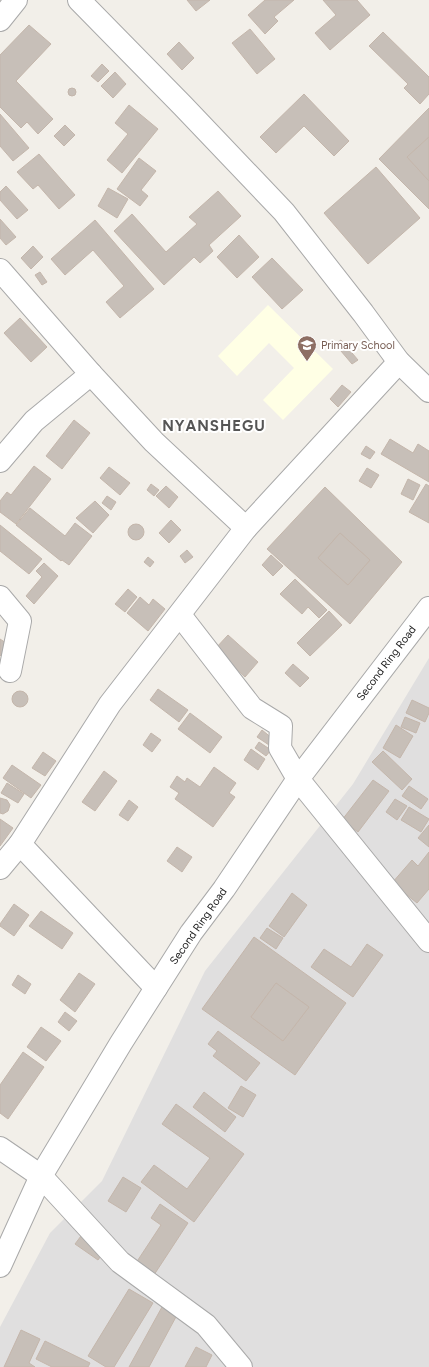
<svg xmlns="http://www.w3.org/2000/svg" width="429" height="1367" viewBox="0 0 429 1367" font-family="Figtree,sans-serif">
	<rect width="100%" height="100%" fill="#f2efe9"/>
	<path fill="#e0dfdf" d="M429,658V1367H0V1327L50,1233L102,1181L205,971L353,784Z"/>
	<path fill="#ffffe5" d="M268,305L333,369L283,420L263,400L294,368L269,343L237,376L218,356Z"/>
	<g fill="#c7bfb8" stroke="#c4b6ab" fill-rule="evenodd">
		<path d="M187,0H210L196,11Z"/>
		<path d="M265,0H294L274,17L278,21L265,34L248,15Z"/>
		<path d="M323,0H357L370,15L330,50L315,33L336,15Z"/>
		<path d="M29,25L51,44L16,81L53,119L38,134L27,122L21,128L0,107V55Z"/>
		<path d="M250,29L275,59L257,74L232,43Z"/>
		<path d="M383,32L429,77V94L420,104L404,88L408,84L369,46Z"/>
		<path d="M179,42L194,58L182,70L167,54Z"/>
		<path d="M102,64L109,71L98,82L91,76Z"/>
		<path d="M115,72L126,84L113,98L101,86Z"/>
		<circle cx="72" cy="92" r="4"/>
		<path d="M304,94L349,141L334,156L304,126L276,153L260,137Z"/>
		<path d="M129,105L158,129L122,173L107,160L128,134L115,123Z"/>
		<path d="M429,108V137L407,157L429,181V209L379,159Z"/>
		<path d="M0,114L29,148L13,161L0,146Z"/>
		<path d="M65,125L75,135L64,146L54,136Z"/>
		<path d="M429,137V181L407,157Z"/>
		<path d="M39,154L75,195L59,209L38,185L33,189L17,172Z"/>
		<path d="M139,158L156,171L141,190L148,196L140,206L117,189Z"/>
		<path d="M376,167L420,218L368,264L324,213Z"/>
		<path d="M6,186L28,210L17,219L0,200V192Z"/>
		<path d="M108,188L128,199L117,218L98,206Z"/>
		<path d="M218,191L241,216L209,245L213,251L200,263L194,257L164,285L114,231L132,214L166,252L197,224L189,217Z"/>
		<path d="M0,219L16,237L6,245L0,238Z"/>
		<path d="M95,220L154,289L120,318L106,302L124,286L93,250L65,275L51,259Z"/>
		<path d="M239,235L259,257L237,278L217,257Z"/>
		<path d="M33,246L43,257L31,269L21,258Z"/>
		<path d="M272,258L303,290L282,309L252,277Z"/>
		<path d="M40,272L47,282L42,285L35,275Z"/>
		<path d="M20,318L47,347L31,362L4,333Z"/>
		<path d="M341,340L358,360L352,364L335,344Z"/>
		<path d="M342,385L351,392L338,407L330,399Z"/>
		<path d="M74,420L90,433L62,469L46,456Z"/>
		<path d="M390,439L413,453L418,444L429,451V482L381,454Z"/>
		<path d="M366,446L375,452L370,459L361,454Z"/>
		<path d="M34,466L51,479L16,524L0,512V501L7,492L11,495Z"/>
		<path d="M109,467L130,483L120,495L100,478Z"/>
		<path d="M367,468L379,475L371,488L359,481Z"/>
		<path d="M408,479L420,485L413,500L401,494Z"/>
		<path d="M151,484L159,490L154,496L147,490Z"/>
		<path d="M426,484L429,486V523L409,512Z"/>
		<path d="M166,486L178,497L169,508L156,496Z"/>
		<path d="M325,487L402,562L350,624L267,549ZM340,533L370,560L348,585L318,558Z"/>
		<path d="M107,496L116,502L111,510L102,503Z"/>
		<path d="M95,501L109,515L93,533L76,518Z"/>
		<path d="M30,508L65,536L75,523L92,536L69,565L62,560L61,561L16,525Z"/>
		<path d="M171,520L181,530L169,543L159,533Z"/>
		<circle cx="136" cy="532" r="8"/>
		<path d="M0,525L42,559L29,574L0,551Z"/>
		<path d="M340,533L370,560L348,585L318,558Z"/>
		<path d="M187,550L193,557L185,563L180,556Z"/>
		<path d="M271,555L283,566L273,576L262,565Z"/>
		<path d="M148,557L154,562L150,567L144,562Z"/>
		<path d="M44,563L58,576L34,604L26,596L42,577L36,571Z"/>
		<path d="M295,579L327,610L319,618L308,607L302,614L280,594Z"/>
		<path d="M128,589L137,597L125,612L115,604Z"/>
		<path d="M140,597L149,605L153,599L165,609L148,631L127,613Z"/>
		<path d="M329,611L342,625L310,656L297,643Z"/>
		<path d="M228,635L258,662L245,677L215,649Z"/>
		<path d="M0,639L12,647L3,658L0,655Z"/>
		<path d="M293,664L309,678L300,687L285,673Z"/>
		<path d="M158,689L188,710L179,722L150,700Z"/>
		<circle cx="20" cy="699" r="8"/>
		<path d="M412,700L429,708V713L425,722L406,713Z"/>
		<path d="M190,713L222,737L210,753L178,729Z"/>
		<path d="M405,717L420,723L416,733L401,727Z"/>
		<path d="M396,725L413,736L400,758L383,748Z"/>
		<path d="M262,730L273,739L269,745L257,737Z"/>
		<path d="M151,733L161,740L152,752L143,745Z"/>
		<path d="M259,742L271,750L266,756L255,748Z"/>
		<path d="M251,749L265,759L258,770L244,760Z"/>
		<path d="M383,751L412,779L402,790L372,762Z"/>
		<path d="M43,752L56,761L45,776L32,768Z"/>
		<path d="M12,765L41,785L31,798L3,778Z"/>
		<path d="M214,767L236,783L229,793L235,797L213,827L175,799L179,793L170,787L177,776L185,782L187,778L200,787Z"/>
		<path d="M104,771L117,781L95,811L82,802Z"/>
		<path d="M373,780L389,791L358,832L342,820Z"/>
		<path d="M7,783L24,794L18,803L1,793Z"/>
		<path d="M409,786L428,799L421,809L402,796Z"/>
		<path d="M0,798L7,800L10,805L8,811L3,814L0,813Z"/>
		<path d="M395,799L407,806L397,820L386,812Z"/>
		<path d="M129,800L138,807L128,821L119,815Z"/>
		<path d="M409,807L429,819L421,832L401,820Z"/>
		<path d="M0,819L13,828L0,846Z"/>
		<path d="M429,825V847L418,838Z"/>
		<path d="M177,847L192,857L182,872L167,861Z"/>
		<path d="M429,852V889L417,903L392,883L412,860L418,866Z"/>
		<path d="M292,893L307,905L284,937L269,926Z"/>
		<path d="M14,904L29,915L14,936L0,926V924Z"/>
		<path d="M41,911L73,933L62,949L29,926Z"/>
		<path d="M267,928L283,938L276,949L260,938Z"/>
		<path d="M254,937L346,1003L295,1075L202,1009ZM276,983L309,1007L283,1041L251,1017Z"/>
		<path d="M367,944L383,955L353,997L311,967L324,949L351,967Z"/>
		<path d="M79,973L95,984L75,1012L60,1000Z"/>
		<path d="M18,975L31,984L25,994L12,985Z"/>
		<path d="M276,983L309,1007L283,1041L251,1017Z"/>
		<path d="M65,1012L77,1021L69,1031L58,1022Z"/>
		<path d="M41,1027L61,1041L46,1061L27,1047Z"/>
		<path d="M218,1031L260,1063L246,1081L213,1056L217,1051L208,1044Z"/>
		<path d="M23,1052L44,1067L8,1119L0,1113V1085Z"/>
		<path d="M241,1086L256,1095L243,1117L228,1108Z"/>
		<path d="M204,1092L236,1117L225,1132L193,1107Z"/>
		<path d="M176,1104L244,1154L194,1222L141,1182L154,1165L187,1189L210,1158L162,1124Z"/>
		<path d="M123,1177L141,1188L126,1212L108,1201Z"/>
		<path d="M160,1204L188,1223L150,1281L132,1269L161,1225L151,1218Z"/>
		<path d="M84,1232L106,1249L98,1260L75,1244Z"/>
		<path d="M129,1289L153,1303L114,1367H106L88,1356Z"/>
		<path d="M162,1307L177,1315L149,1367H129Z"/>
		<path d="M21,1330L40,1339L29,1363L35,1367H4Z"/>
		<path d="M45,1341L90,1363L88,1367H52L36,1359Z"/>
		<path d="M196,1347L212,1355L206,1367H185Z"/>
	</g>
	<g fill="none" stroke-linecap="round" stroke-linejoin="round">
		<g stroke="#a9a9a9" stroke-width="24">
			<g id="minor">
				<path d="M79,0L183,106L284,212L363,313L399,362L429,391"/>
				<path d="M0,20L16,0"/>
				<path d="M0,270L91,374L154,442L246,528"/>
				<path d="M0,461L34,421L91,374"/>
				<path d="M0,597L20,621L10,671"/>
				<path d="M180,615L252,708L281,726L280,748L298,779L429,941"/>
				<path d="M20,844L156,988"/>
				<path d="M0,868L20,844L110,704L246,528L399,362"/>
				<path d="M0,1148L41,1176L120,1262L206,1325L241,1367"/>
			</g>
		</g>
		<g stroke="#a9a9a9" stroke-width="24">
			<path id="tertiary" d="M0,1266L41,1176L121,1043L191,933L224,889L298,779L429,608"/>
		</g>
		<use href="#minor" stroke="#fff" stroke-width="22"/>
		<use href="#tertiary" stroke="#fff" stroke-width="22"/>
	</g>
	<defs>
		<g id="school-pin" transform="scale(1)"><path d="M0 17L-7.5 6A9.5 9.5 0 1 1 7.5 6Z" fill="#8d6e63" stroke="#fff"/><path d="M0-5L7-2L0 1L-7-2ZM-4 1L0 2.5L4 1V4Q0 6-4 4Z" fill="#fff"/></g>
	</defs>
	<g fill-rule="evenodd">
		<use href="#school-pin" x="307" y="345"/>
	</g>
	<g text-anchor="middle" stroke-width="4" stroke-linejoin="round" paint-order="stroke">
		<g font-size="11" fill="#785e54" stroke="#fff" text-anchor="start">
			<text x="321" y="349">Primary School</text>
		</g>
		<g font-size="11" fill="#222" stroke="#fff">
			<text transform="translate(386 663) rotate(-53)" y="4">Second Ring Road</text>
			<text transform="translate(198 926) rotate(-55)" y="4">Second Ring Road</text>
		</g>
		<g font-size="15" font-weight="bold" letter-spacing="1" fill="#555" stroke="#fff">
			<text x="214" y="431">NYANSHEGU</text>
		</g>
	</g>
</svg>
